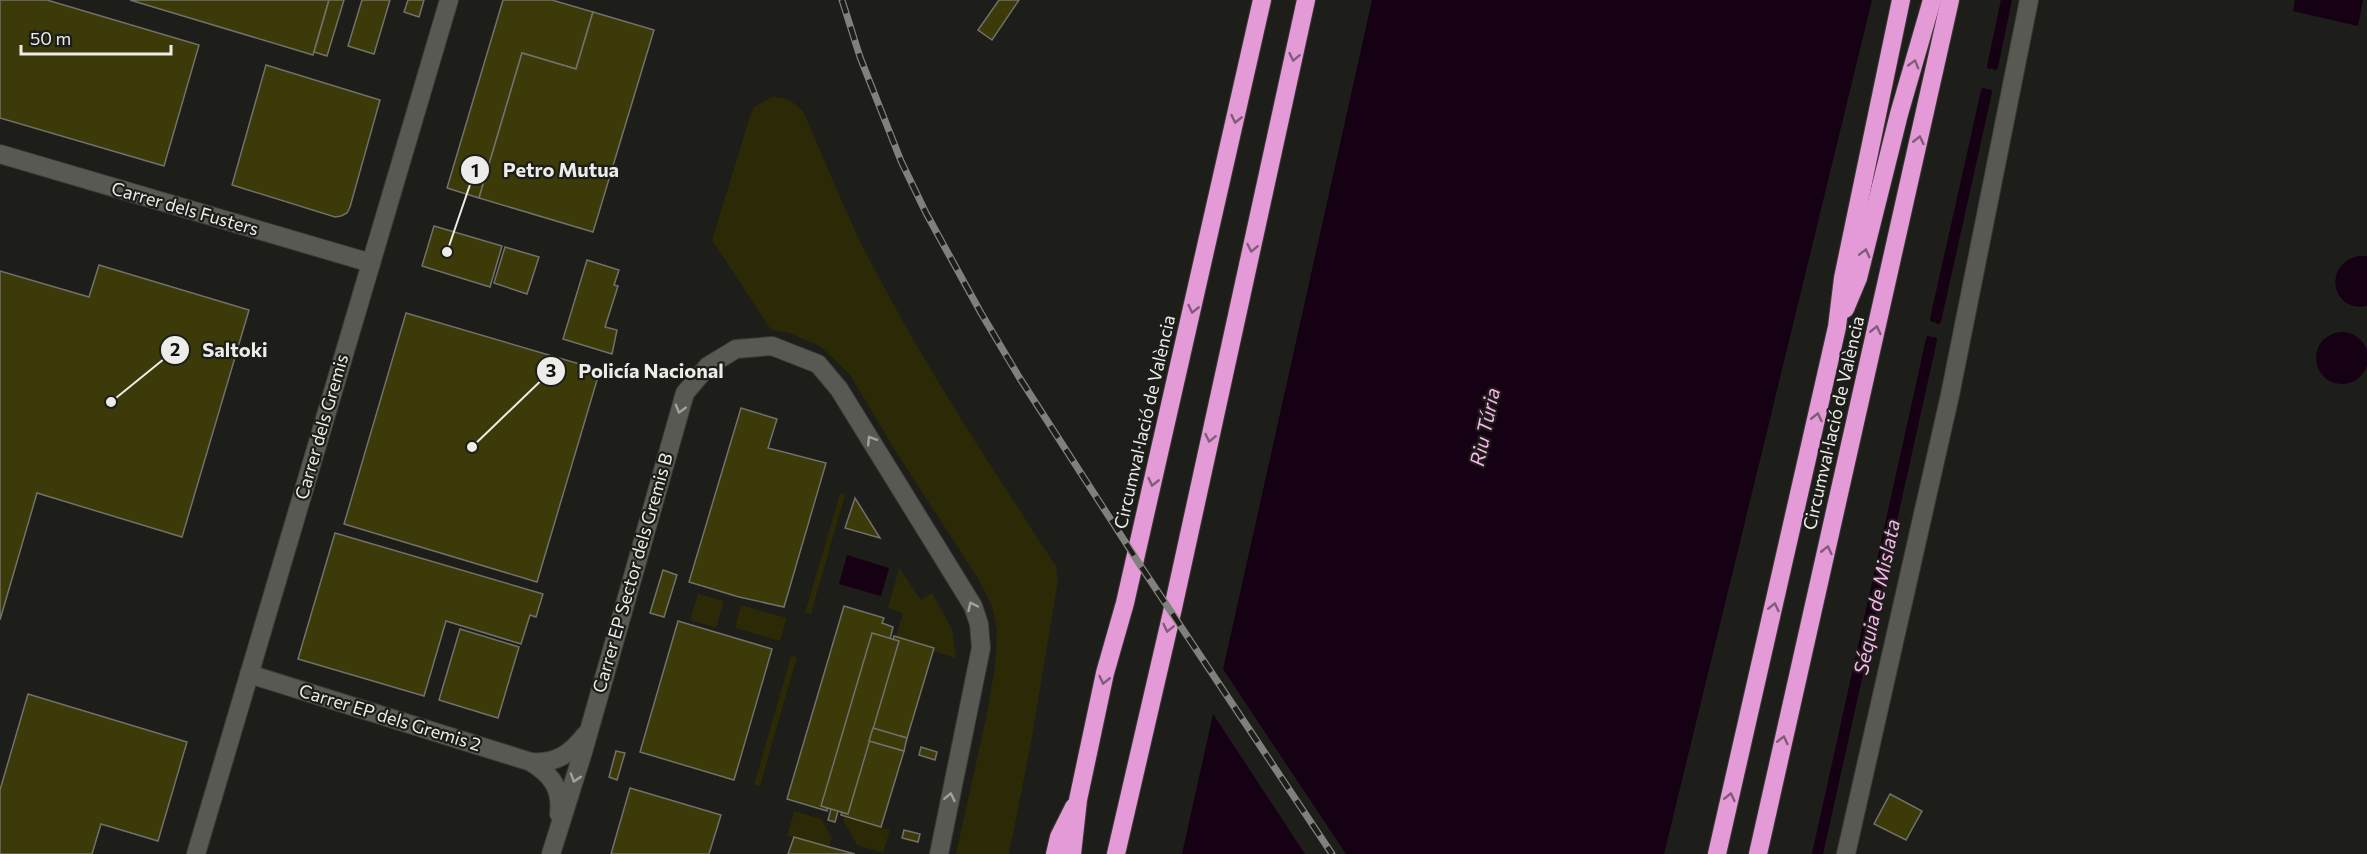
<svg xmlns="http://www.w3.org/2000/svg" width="2367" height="854" viewBox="0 0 2367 854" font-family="Commissioner,sans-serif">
	<rect width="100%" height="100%" fill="#1d1d19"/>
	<g fill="#2b2906">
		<path d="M772,97C786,97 793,101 803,111C827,165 848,220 876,272C930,374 993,470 1056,566L1058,580L1031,743L1009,854H956L986,718L995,667L997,630L992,606L979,580L896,452L850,375L820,346L789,333L771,330L712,240L750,116L754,107Z"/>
		<path d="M840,493L845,495L811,614L805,613Z"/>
		<path d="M899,568L921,600L932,593L952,629L956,658L895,640L903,613L888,608Z"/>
		<path d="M698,594L724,601L716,628L690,620Z"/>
		<path d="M741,605L787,618L780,641L735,628Z"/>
		<path d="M791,656L797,657L760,786L754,785Z"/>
		<path d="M794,811L821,819L832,838L829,847L787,836Z"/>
		<path d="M844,816L890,830L883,853L857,845L843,820Z"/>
	</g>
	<g fill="#160013">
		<path d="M1372,0H1872L1664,854H1182Z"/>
		<path d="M2295,0H2363L2358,26L2293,11Z"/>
		<path d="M2358,256H2367V306C2332,313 2322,265 2358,256Z"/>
		<circle cx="2342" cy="358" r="26"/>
		<path d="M847,555L889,568L881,596L839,584Z"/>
	</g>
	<path fill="#1d1d19" d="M1221,666L1346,854H1305L1211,711Z"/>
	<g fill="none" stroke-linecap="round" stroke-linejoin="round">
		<g stroke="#160013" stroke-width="6">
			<path d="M1990,66L2004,0"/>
			<path d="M1995,67L2009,0"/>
			<path d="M1933,319L1984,91"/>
			<path d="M1938,321L1989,92"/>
			<path d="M1815,854L1929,339"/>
			<path d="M1820,854L1934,340"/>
		</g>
	</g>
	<g fill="#3c3a08" stroke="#71716c" stroke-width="1.5">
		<path d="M0,0H47L199,45L164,166L0,118Z"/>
		<path d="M130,0H329L313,55Z"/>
		<path d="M329,0H344L327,56L314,52Z"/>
		<path d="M362,0H390L374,54L348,46Z"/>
		<path d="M408,0H424L419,17L404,12Z"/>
		<path d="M503,0H552L593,12L576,69L522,53L479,198L447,188Z"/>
		<path d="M999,0H1019L992,40L978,30Z"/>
		<path d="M593,12L654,30L593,232L479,198L522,53L576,69Z"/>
		<path d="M266,65L380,100L350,207L347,213L341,216L335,217L232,185Z"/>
		<path d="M434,226L502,246L490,287L422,266Z"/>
		<path d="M505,247L539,257L527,294L494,283Z"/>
		<path d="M587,260L619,270L614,285L618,286L605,327L617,330L612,354L563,339Z"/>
		<path d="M99,265L249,310L182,537L37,493L0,620V271L89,297Z"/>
		<path d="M406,313L600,370L537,582L344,524Z"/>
		<path d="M741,408L777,419L768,448L826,463L784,607L739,597L689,582Z"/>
		<path d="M855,498L880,538L845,528Z"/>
		<path d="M335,533L543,594L536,617L530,615L521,644L446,621L424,696L298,659Z"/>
		<path d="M663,570L677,575L664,617L650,613Z"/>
		<path d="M844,606L884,618L882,623L893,627L890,639L893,640L894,636L934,648L907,738L901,736L898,745L865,735L864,739L904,751L881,827L841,815L842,812L838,811L835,822L828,820L831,809L827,808V811L787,799Z"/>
		<path d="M678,621L772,649L734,780L640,752Z"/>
		<path d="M460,629L519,647L498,718L439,700Z"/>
		<path d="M872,633L899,641L848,814L821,806Z"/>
		<path d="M28,694L187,742L158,841L101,824L92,854H0V790Z"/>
		<path d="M873,728L907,738L904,751L869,741Z"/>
		<path d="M921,747L937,752L935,760L919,755Z"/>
		<path d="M616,751L625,753L617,780L609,777Z"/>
		<path d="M630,788L721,815L709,854H611Z"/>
		<path d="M1890,794L1922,811L1906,840L1874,824Z"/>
		<path d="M904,830L920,834L918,842L902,838Z"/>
		<path d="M794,837L829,847L855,854H788Z"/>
	</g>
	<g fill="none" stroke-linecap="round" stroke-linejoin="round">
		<g stroke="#3a3a37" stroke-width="20">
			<g id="minor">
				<path d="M0,154L371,263"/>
				<path d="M249,674L531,762C557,764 571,753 586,734"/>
				<path d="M531,762C552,775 562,789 559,814"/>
				<path d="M196,854L449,0"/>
				<path d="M551,854L583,752L685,393L708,366L736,349L772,346L818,364L839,389L973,606L979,624L981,648L939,854"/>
				<path d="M1846,854L1950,395L2029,0"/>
			</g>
		</g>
		<g stroke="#3a3a37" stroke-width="20">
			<g id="highway">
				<path d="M1845,309L1858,278L1899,114L1932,0"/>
				<path d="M1055,854L1059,837L1074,807"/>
				<path d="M1072,854L1078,800L1105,673L1125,603L1262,0"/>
				<path d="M1116,854L1173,608L1306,0"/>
				<path d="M1717,854L1837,327L1843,278L1901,0"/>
				<path d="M1758,854L1950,0"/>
			</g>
		</g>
		<use href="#minor" stroke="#595954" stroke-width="18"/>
		<use href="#highway" stroke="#e49ad7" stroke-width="18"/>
		<g stroke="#80807d" stroke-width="7">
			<path id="rail" d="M842,0L860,57L901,161L926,213L981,313L1019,377L1142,568L1332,854"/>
		</g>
		<use href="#rail" stroke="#1d1d19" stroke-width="4.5" stroke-dasharray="14" stroke-linecap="butt"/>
	</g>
	<defs><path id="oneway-chevron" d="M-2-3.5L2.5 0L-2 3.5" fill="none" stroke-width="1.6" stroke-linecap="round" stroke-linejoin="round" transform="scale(1.5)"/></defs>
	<g stroke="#805c78">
		<use href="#oneway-chevron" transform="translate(1294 57) rotate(102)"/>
		<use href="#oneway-chevron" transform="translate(1914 64) rotate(-74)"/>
		<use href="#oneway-chevron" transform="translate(1236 119) rotate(103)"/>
		<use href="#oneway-chevron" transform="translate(1919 140) rotate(-77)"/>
		<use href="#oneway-chevron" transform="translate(1252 248) rotate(102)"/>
		<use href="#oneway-chevron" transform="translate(1865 253) rotate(-76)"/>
		<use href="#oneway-chevron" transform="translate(1193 309) rotate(103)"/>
		<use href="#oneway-chevron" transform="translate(1876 330) rotate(-77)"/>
		<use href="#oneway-chevron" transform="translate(1817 417) rotate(-77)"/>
		<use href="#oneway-chevron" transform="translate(1210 438) rotate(102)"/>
		<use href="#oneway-chevron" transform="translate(1153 482) rotate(103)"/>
		<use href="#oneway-chevron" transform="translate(1827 550) rotate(-77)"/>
		<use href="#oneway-chevron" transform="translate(1774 607) rotate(-77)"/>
		<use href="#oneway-chevron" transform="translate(1168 628) rotate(103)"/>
		<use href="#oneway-chevron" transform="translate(1104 680) rotate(103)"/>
		<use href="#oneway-chevron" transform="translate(1783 740) rotate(-77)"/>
		<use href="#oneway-chevron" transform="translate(1730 797) rotate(-77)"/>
	</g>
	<g stroke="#a2a29e">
		<use href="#oneway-chevron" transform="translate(680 409) rotate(106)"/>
		<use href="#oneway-chevron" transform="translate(871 440) rotate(-122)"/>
		<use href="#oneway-chevron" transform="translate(972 606) rotate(-115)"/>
		<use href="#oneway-chevron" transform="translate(575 778) rotate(107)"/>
		<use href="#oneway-chevron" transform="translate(950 797) rotate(-78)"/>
	</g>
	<g text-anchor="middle" stroke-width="4.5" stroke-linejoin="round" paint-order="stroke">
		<g font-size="18" fill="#ecece9" stroke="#1d1d19">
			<text transform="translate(185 209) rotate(16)" y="6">Carrer dels Fusters</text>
			<text transform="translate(1145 422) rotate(-77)" y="6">Circumval·lació de València</text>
			<text transform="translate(1834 423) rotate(-77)" y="6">Circumval·lació de València</text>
			<text transform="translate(322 427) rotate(-74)" y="6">Carrer dels Gremis</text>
			<text transform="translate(633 573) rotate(-74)" y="6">Carrer EP Sector dels Gremis B</text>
			<text transform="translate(390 718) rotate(17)" y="6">Carrer EP dels Gremis 2</text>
		</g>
		<g font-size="20" font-style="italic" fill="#fbb2ed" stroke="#1d1d19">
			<text transform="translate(1485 427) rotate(-78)" y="7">Riu Túria</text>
			<text transform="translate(1877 597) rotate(-78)" y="7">Séquia de Mislata</text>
		</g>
	</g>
	<path fill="none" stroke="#ecece9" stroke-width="2" d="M447 252L475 170M111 402L175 350M472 447L551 371"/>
	<g fill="#ecece9" stroke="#1d1d19" stroke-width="2">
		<circle cx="447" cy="252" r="6"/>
		<circle cx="111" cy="402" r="6"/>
		<circle cx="472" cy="447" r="6"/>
		<circle cx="475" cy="170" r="15"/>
		<circle cx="175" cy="350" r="15"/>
		<circle cx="551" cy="371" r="15"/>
	</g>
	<g font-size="18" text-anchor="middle" font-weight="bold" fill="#111">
		<text x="475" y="177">1</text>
		<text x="175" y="356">2</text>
		<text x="551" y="377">3</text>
	</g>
	<g font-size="20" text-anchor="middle" font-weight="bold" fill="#ecece9" stroke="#1d1d19" stroke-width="4.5" stroke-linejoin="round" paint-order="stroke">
		<text x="561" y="177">Petro Mutua</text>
		<text x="235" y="357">Saltoki</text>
		<text x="651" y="378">Policía Nacional</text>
	</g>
	<path d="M21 45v9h150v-9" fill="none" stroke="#ecece9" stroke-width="3"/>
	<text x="30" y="45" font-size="18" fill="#ecece9" stroke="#1d1d19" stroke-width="4.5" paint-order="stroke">50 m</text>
</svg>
